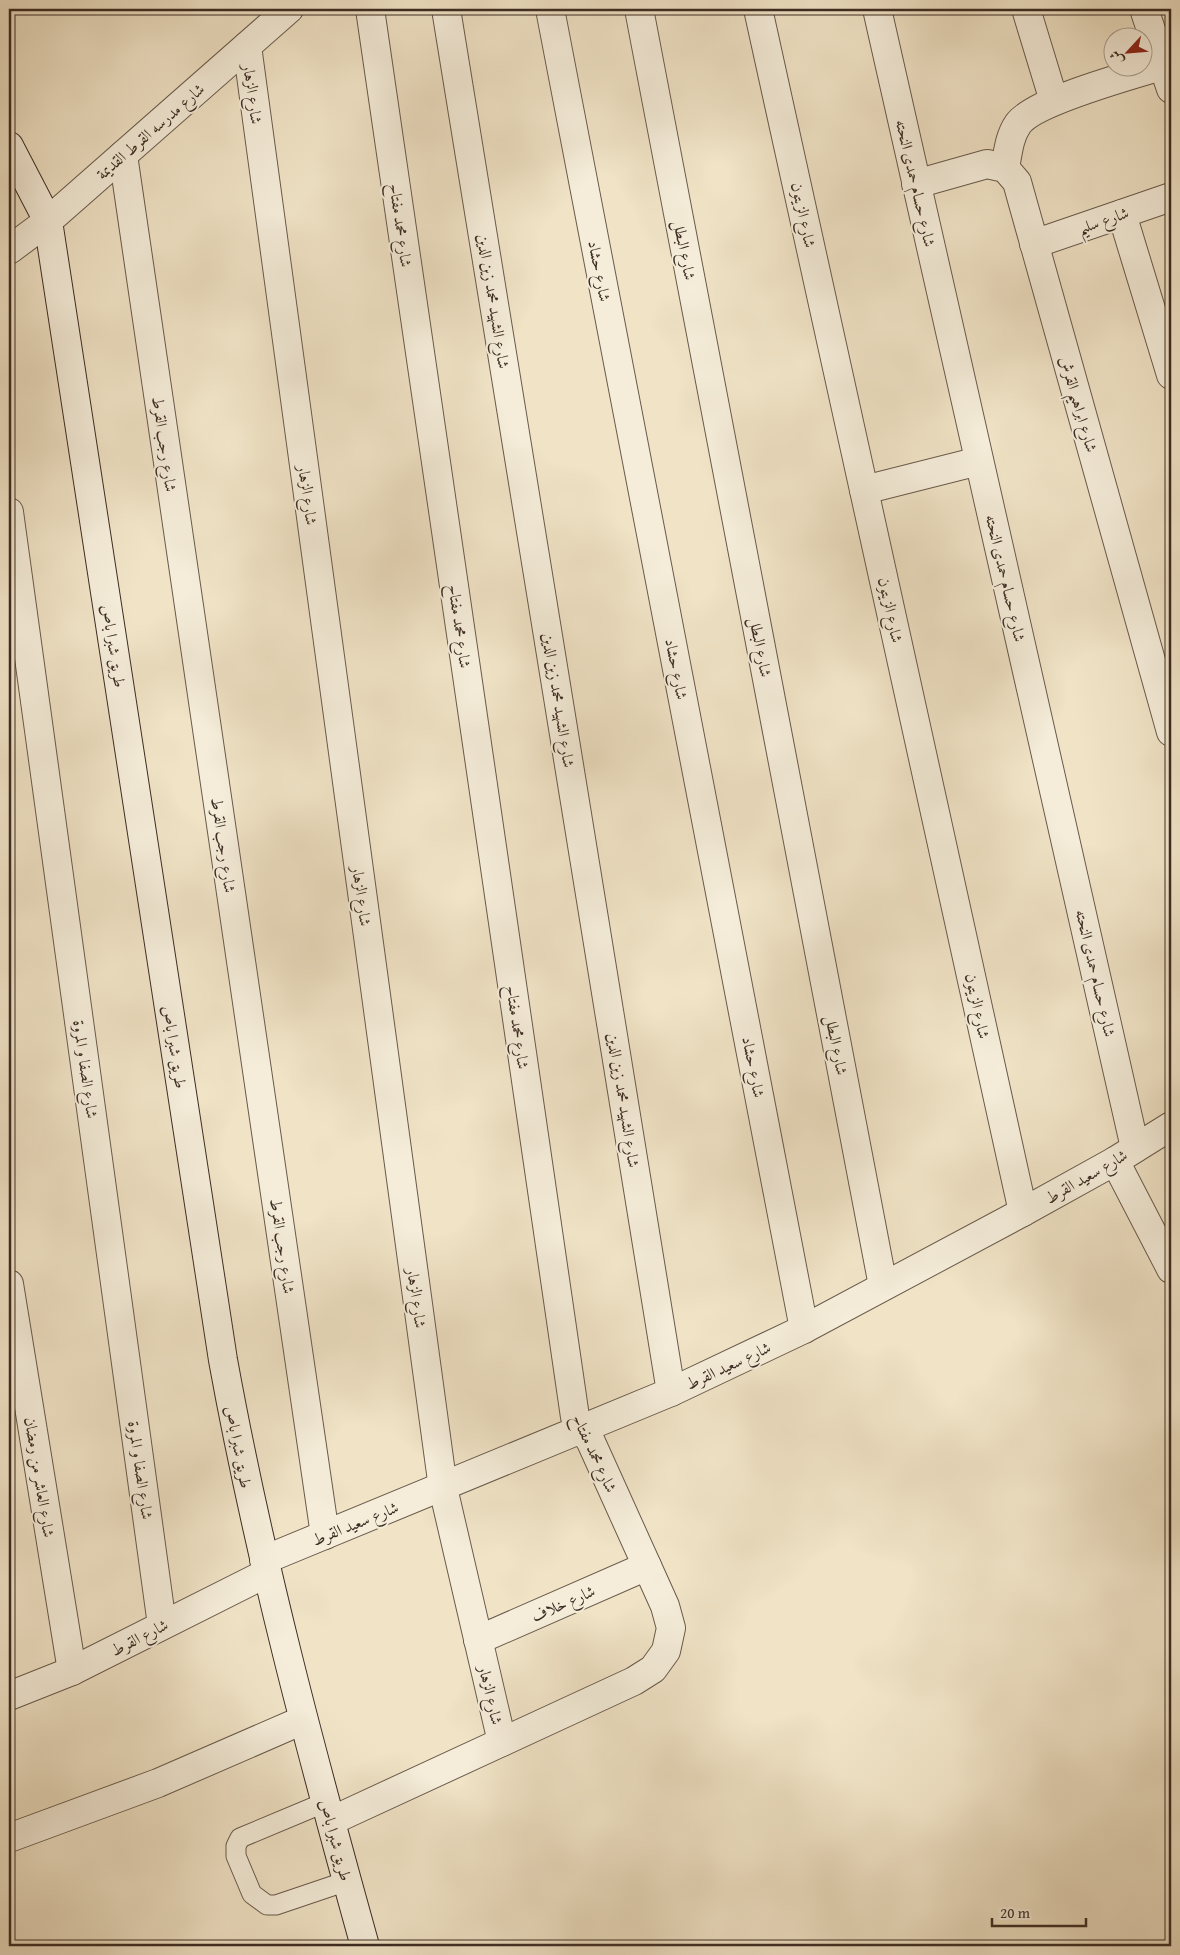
<svg xmlns="http://www.w3.org/2000/svg" width="1180" height="1955" viewBox="0 0 1180 1955" font-family="'Gentium Book Plus',Amiri,serif">
	<rect width="100%" height="100%" fill="#f0e3c6"/>
	<filter id="stains"><feTurbulence type="fractalNoise" baseFrequency=".004" numOctaves="4"/><feColorMatrix values="0 0 0 0 .2 0 0 0 0 .09 0 0 0 0 .02 0 0 0 .5 -.17"/></filter>
	<radialGradient id="worn" r=".72"><stop offset=".6" stop-color="#630" stop-opacity="0"/><stop offset="1" stop-color="#630" stop-opacity=".3"/></radialGradient>
	<g fill="none" stroke-linecap="round" stroke-linejoin="round">
		<g stroke="#695a4c" stroke-width="21">
			<path id="lane" d="M326,1802L240,1838L236,1846V1856L252,1894L267,1905H276L347,1881"/>
		</g>
		<g stroke="#695a4c" stroke-width="30">
			<g id="street">
				<path d="M446,9L671,1392"/>
				<path d="M550,9L804,1329"/>
				<path d="M639,9L883,1286"/>
				<path d="M758,9L1023,1212"/>
				<path d="M877,9L1135,1148"/>
				<path d="M1026,9L1054,101"/>
				<path d="M1144,9L1171,89"/>
				<path d="M247,46L443,1488L502,1742"/>
				<path d="M123,155L325,1535"/>
				<path d="M1005,168C1008,153 1009,137 1018,124C1035,100 1139,73 1171,63"/>
				<path d="M916,184L987,164L1005,168L1017,182L1171,732"/>
				<path d="M1122,214L1171,375"/>
				<path d="M1034,244L1171,197"/>
				<path d="M9,250L48,221L289,9"/>
				<path d="M864,490L979,461"/>
				<path d="M9,512L162,1625"/>
				<path d="M1115,1161L1171,1269"/>
				<path d="M9,1284L72,1671"/>
				<path d="M264,1560L671,1392L804,1329L1023,1212L1115,1161L1171,1126"/>
				<path d="M478,1640L647,1566"/>
				<path d="M9,1696L72,1671L267,1573"/>
				<path d="M331,1821L634,1681L653,1669L666,1651L671,1628L665,1606L647,1566L591,1442L575,1417L370,9"/>
				<path d="M9,1838L158,1783L303,1720"/>
			</g>
		</g>
		<g stroke="#3c2c24" stroke-width="30">
			<path id="secondary" d="M9,146L48,221L223,1360C259,1558 311,1752 365,1946"/>
		</g>
		<use href="#lane" stroke="#f5edda" stroke-width="19"/>
		<use href="#street" stroke="#f5edda" stroke-width="28"/>
		<use href="#secondary" stroke="#f5edda" stroke-width="28"/>
	</g>
	<g text-anchor="middle" stroke-width="4" stroke-linejoin="round" paint-order="stroke">
		<g font-size="16" fill="#3c2c24" stroke="#f5edda">
			<text transform="translate(253 94) rotate(82)" y="6">شارع الزهار</text>
			<text transform="translate(150 131) rotate(-41)" y="6">شارع مدرسه القرط القديمة</text>
			<text transform="translate(916 183) rotate(77)" y="6">شارع حسام حمدى النحته</text>
			<text transform="translate(804 215) rotate(78)" y="6">شارع الزيتون</text>
			<text transform="translate(1103 220) rotate(-19)" y="6">شارع سليم</text>
			<text transform="translate(401 225) rotate(82)" y="6">شارع محمد مفتاح</text>
			<text transform="translate(685 250) rotate(79)" y="6">شارع البطل</text>
			<text transform="translate(600 271) rotate(79)" y="6">شارع حشاد</text>
			<text transform="translate(494 301) rotate(81)" y="6">شارع الشهيد محمد زين الدين</text>
			<text transform="translate(1079 404) rotate(74)" y="6">شارع ابراهيم القرش</text>
			<text transform="translate(165 444) rotate(82)" y="6">شارع رجب القرط</text>
			<text transform="translate(308 495) rotate(82)" y="6">شارع الزهار</text>
			<text transform="translate(1006 578) rotate(77)" y="6">شارع حسام حمدى النحته</text>
			<text transform="translate(891 610) rotate(78)" y="6">شارع الزيتون</text>
			<text transform="translate(460 626) rotate(82)" y="6">شارع محمد مفتاح</text>
			<text transform="translate(114 646) rotate(81)" y="6">طريق شبرا باص</text>
			<text transform="translate(761 647) rotate(79)" y="6">شارع البطل</text>
			<text transform="translate(677 669) rotate(79)" y="6">شارع حشاد</text>
			<text transform="translate(559 700) rotate(81)" y="6">شارع الشهيد محمد زين الدين</text>
			<text transform="translate(224 845) rotate(82)" y="6">شارع رجب القرط</text>
			<text transform="translate(362 896) rotate(82)" y="6">شارع الزهار</text>
			<text transform="translate(1096 973) rotate(77)" y="6">شارع حسام حمدى النحته</text>
			<text transform="translate(978 1006) rotate(78)" y="6">شارع الزيتون</text>
			<text transform="translate(518 1027) rotate(82)" y="6">شارع محمد مفتاح</text>
			<text transform="translate(837 1045) rotate(79)" y="6">شارع البطل</text>
			<text transform="translate(175 1047) rotate(81)" y="6">طريق شبرا باص</text>
			<text transform="translate(754 1067) rotate(79)" y="6">شارع حشاد</text>
			<text transform="translate(86 1069) rotate(82)" y="6">شارع الصفا و المروة</text>
			<text transform="translate(624 1100) rotate(81)" y="6">شارع الشهيد محمد زين الدين</text>
			<text transform="translate(1086 1176) rotate(-30)" y="6">شارع سعيد القرط</text>
			<text transform="translate(283 1246) rotate(82)" y="6">شارع رجب القرط</text>
			<text transform="translate(417 1298) rotate(82)" y="6">شارع الزهار</text>
			<text transform="translate(728 1365) rotate(-25)" y="6">شارع سعيد القرط</text>
			<text transform="translate(239 1447) rotate(79)" y="6">طريق شبرا باص</text>
			<text transform="translate(595 1453) rotate(65)" y="6">شارع محمد مفتاح</text>
			<text transform="translate(141 1470) rotate(82)" y="6">شارع الصفا و المروة</text>
			<text transform="translate(40 1477) rotate(81)" y="6">شارع العاشر من رمضان</text>
			<text transform="translate(355 1523) rotate(-22)" y="6">شارع سعيد القرط</text>
			<text transform="translate(563 1603) rotate(-24)" y="6">شارع خلاف</text>
			<text transform="translate(139 1637) rotate(-27)" y="6">شارع القرط</text>
			<text transform="translate(491 1695) rotate(77)" y="6">شارع الزهار</text>
			<text transform="translate(336 1840) rotate(75)" y="6">طريق شبرا باص</text>
		</g>
	</g>
	<rect width="1180" height="1955" fill="none" stroke="#f0e3c6" stroke-width="30"/>
	<rect x="10" y="10" width="1160" height="1935" fill="none" stroke="#3c2c24" stroke-width="2.5"/>
	<rect x="15" y="15" width="1150" height="1925" fill="none" stroke="#3c2c24"/>
	<g transform="translate(1128 52) rotate(244)"><circle r="24" fill="#f5edda" stroke="#aba091"/>
	<path d="M0-4L9 19L0 12L-9 19Z" fill="#8f2418"/>
	<text y="-8" font-size="14" font-weight="bold" text-anchor="middle" fill="#3c2c24">ش</text>
	</g>
	<path d="M992 1918v8h94v-8" fill="none" stroke="#3c2c24" stroke-width="2.5"/>
	<text x="1000" y="1918" font-size="15" fill="#3c2c24" stroke="#f5edda" stroke-width="4" paint-order="stroke">20 m</text>
	<rect width="100%" height="100%" filter="url(#stains)"/>
	<rect width="100%" height="100%" fill="url(#worn)"/>
</svg>
